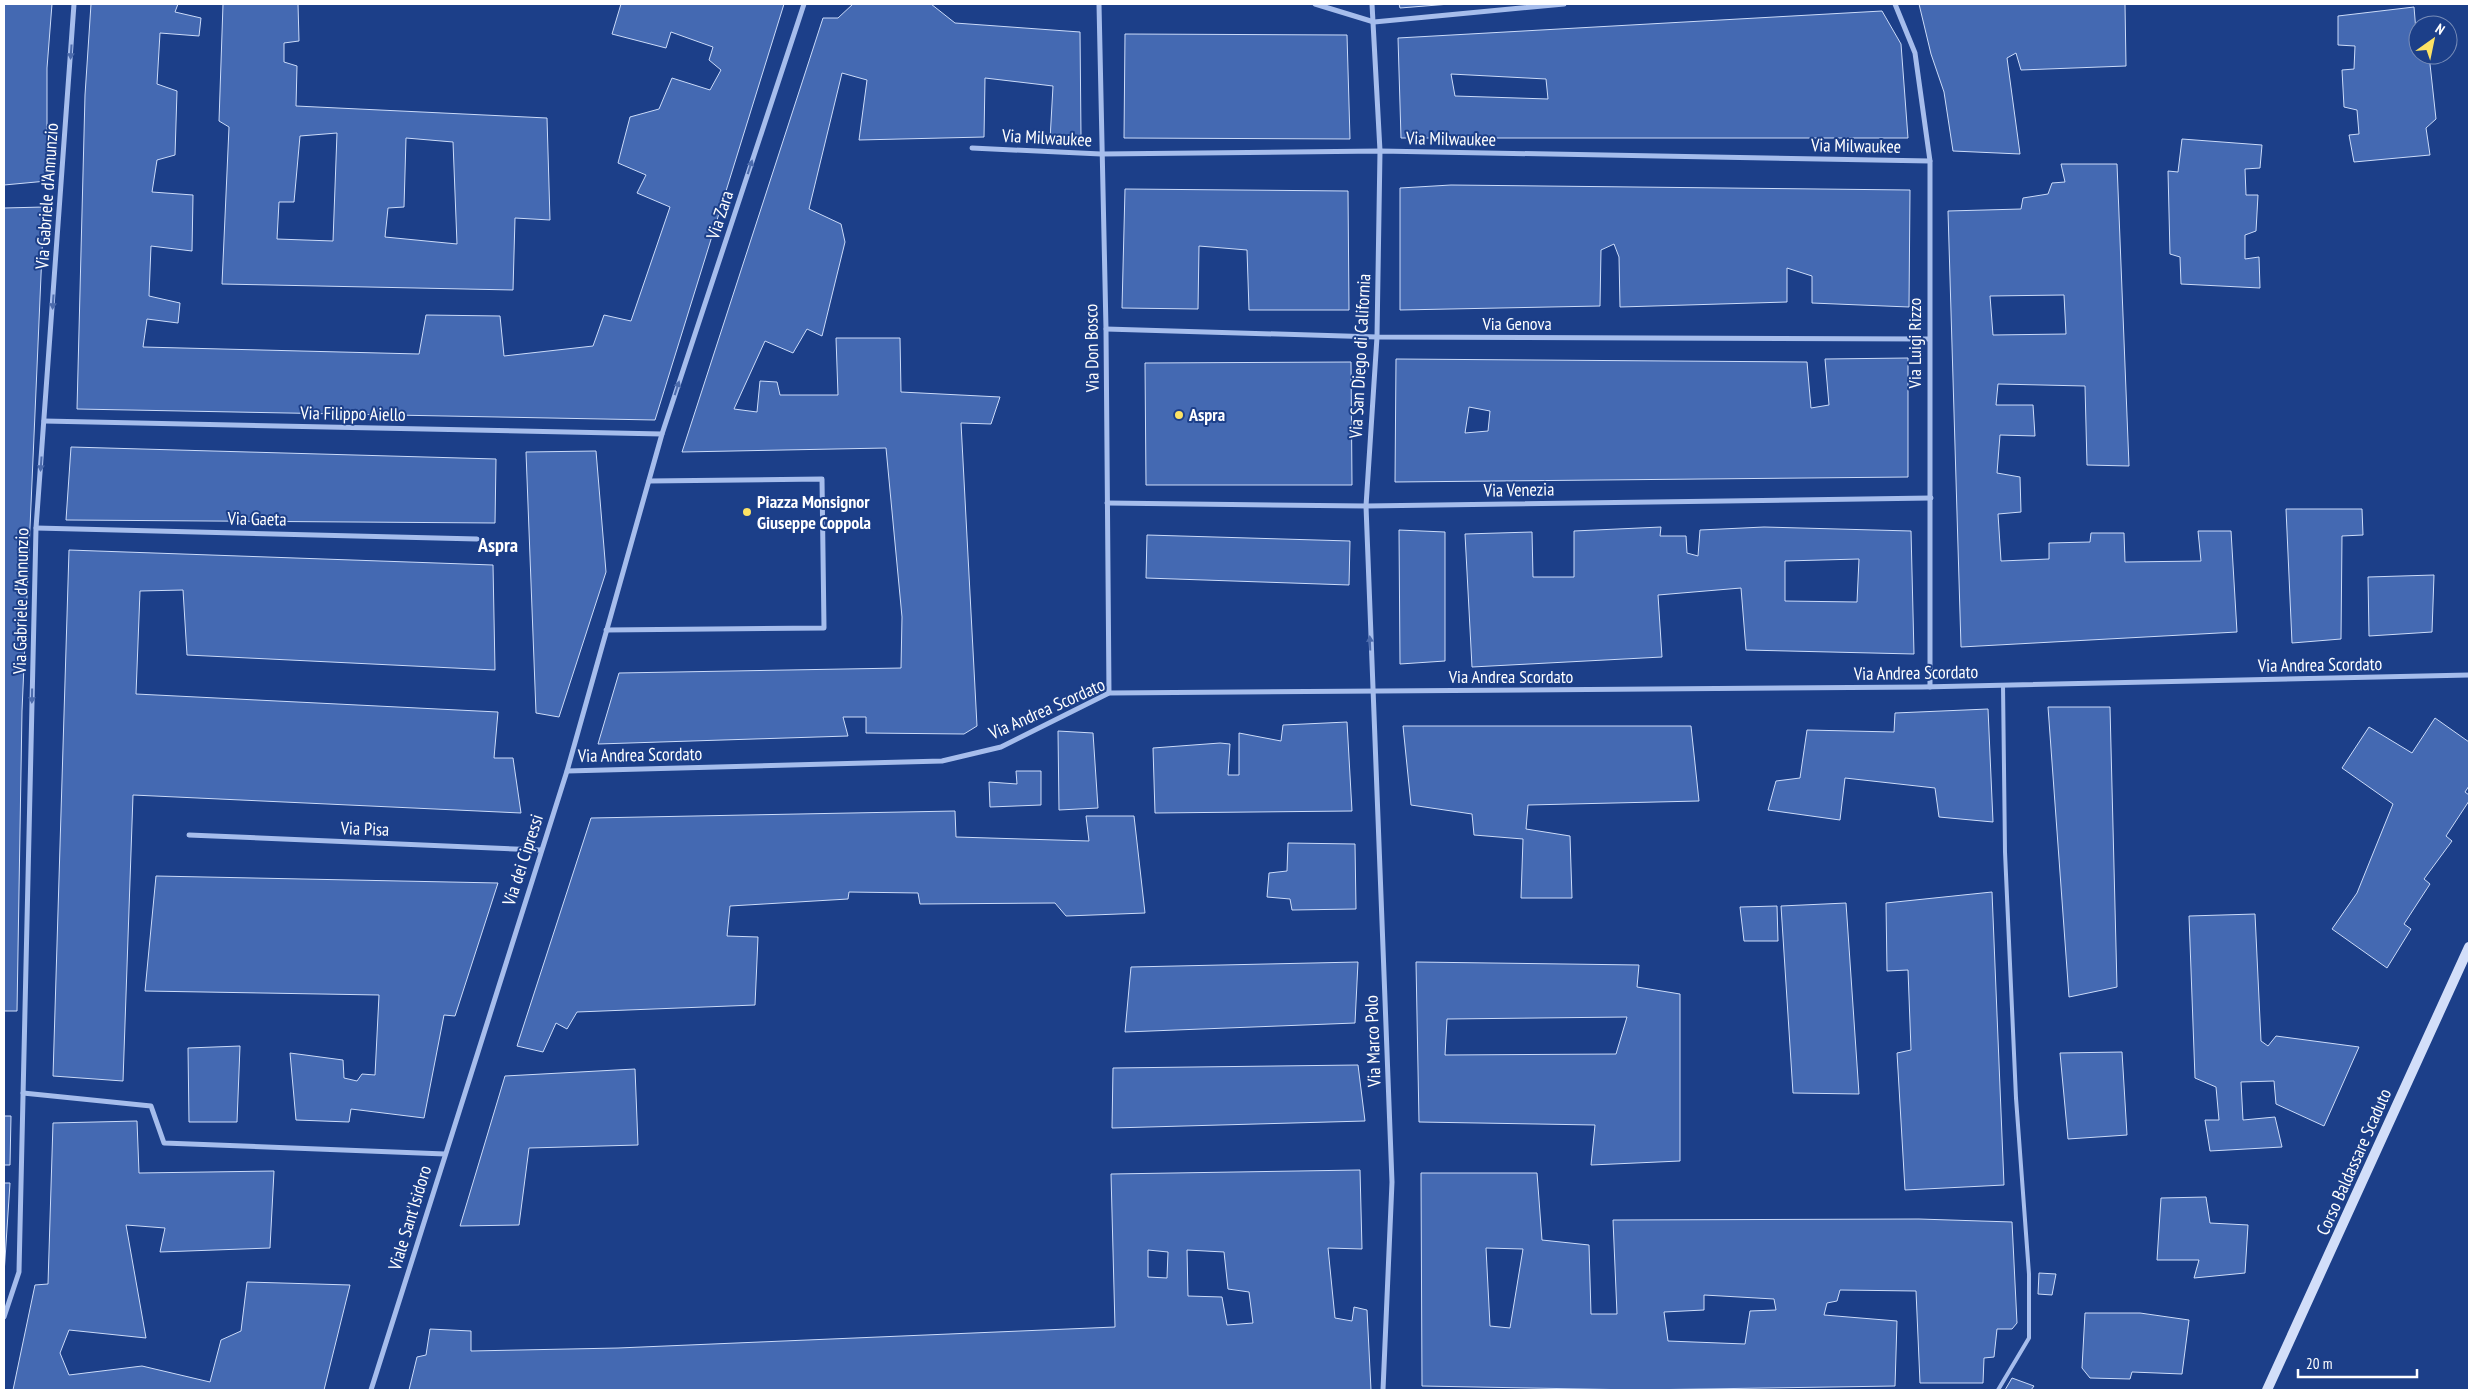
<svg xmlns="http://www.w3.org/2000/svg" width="2473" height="1394" viewBox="0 0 2473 1394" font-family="'PT Sans Narrow',sans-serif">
	<rect width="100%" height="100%" fill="#1c3f89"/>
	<g fill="#4469b2" stroke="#cbdbf9" fill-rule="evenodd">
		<path d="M4,4H52L47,68V181L4,185Z"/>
		<path d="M91,4H178L175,12L201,18L199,36L160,33L157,84L177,91L175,155L157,160L152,192L193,195L192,251L151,246L149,296L180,303L178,323L147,319L143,347L419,354L426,315L500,316L504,356L593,346L604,315L631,321L670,207L637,193L646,175L618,163L630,117L659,109L672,78L710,90L721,70L709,60L713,47L671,32L666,48L612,34L621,4H784L655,420L77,409L85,95Z"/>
		<path d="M223,4H298L299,41L284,43V62L297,66L296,106L547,118L550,220L515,218L513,290L222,284L229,127L219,121ZM337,133L333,241L277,239L279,202H294L300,136ZM406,138L453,142L457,244L385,237L388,208L404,207Z"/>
		<path d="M853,4H931L955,23L1080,32L1081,136L1050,140L1053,86L985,78L984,137L859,140L867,80L842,73L809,209L841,224L845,242L822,336L807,329L793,353L765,341L734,409L757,412L760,381L777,382L780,395H838L836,338H900L901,392L1000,397L991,424L961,423L977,726L964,734L866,733V717H843L848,736L598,744L619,673L901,668L902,617L886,448L682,452L823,18H838Z"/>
		<path d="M1399,4H1450L1400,8Z"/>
		<path d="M1919,4H2125L2126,66L2021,70L2016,53L2007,58L2020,154L1953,151L1944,92L1931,54Z"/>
		<path d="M2414,7L2418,55H2429L2436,119L2426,128L2430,155L2354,162L2349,135L2359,134L2357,110L2344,107L2342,70L2354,69L2355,46L2338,45V16Z"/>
		<path d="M1882,11L1901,44L1908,138H1401L1398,38ZM1451,74L1546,79L1548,99L1455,96Z"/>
		<path d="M1125,34L1347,35L1350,139L1124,138Z"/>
		<path d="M2182,139L2262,145L2260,168L2245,169L2246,195H2258L2256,231L2245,235V259L2259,257L2260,288L2181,284L2180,257L2170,254L2168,171L2178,172Z"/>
		<path d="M2061,164H2117L2129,466L2087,465L2085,386L1998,384L1996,405H2033L2035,436L2000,435L1997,473L2020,477L2021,512L1998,514L2001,561L2049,559V543L2090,542L2091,533H2124L2125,562L2201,561L2198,531H2231L2237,632L1961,647L1948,211L2021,209L2023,198L2048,194L2052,183L2065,182ZM2064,295L2066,334L1993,335L1990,296Z"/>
		<path d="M1451,185L1910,190L1909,307L1812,303V276L1787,268V302L1620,307L1619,257L1614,244L1601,250L1600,306L1400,310V188Z"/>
		<path d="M1125,189L1348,191L1349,310H1249L1247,250L1199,246L1198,309L1122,308Z"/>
		<path d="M44,207L22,711L17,1011H4V208Z"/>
		<path d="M1908,358V477L1395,482L1396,359L1807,362L1811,408L1829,405L1825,359ZM1469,407L1490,411L1488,431L1465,433Z"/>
		<path d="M1351,362L1352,485H1146L1145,363Z"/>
		<path d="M71,447L496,459L495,523L66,520Z"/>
		<path d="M596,451L606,572L559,717L536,713L526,452Z"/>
		<path d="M2286,509H2362L2363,535L2342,536L2341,639L2292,643Z"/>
		<path d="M1661,527L1660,536H1686L1687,553L1698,556L1700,530L1764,527L1911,531L1914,654L1746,650L1741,588L1658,595L1662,657L1472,667L1465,534L1532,532L1533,577H1574V531ZM1859,559L1857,602L1785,601V561Z"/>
		<path d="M1399,530L1445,532V661L1400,664Z"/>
		<path d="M1147,535L1350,541L1349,585L1146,578Z"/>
		<path d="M69,550L493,565L495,670L187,655L183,590L140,591L136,694L498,712L494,758H513L521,813L133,795L123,1081L53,1076Z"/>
		<path d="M2434,575L2432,632L2369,636L2368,577Z"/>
		<path d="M2048,707H2110L2117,987L2069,997Z"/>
		<path d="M1988,709L1993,822L1939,817L1935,788L1845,778L1840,820L1768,810L1776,781L1800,778L1807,730L1894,732L1895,713Z"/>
		<path d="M2435,718L2469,742V786L2465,792L2469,795V801L2446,836L2452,841L2424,879L2430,884L2404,924L2411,929L2387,968L2332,929L2357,893L2393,804L2342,768L2369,727L2412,753Z"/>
		<path d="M1347,722L1352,811L1155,813L1153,748L1220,743L1230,744L1228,775H1239V733L1281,741L1283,725Z"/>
		<path d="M1403,726H1691L1699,801L1528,805L1526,829L1570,836L1572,898H1521L1523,839L1474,835L1472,814L1411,805Z"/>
		<path d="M1058,731L1093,733L1098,808L1059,810Z"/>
		<path d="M1016,771H1041V805L990,807L989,782L1017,784Z"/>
		<path d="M955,811L956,837L1089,841L1086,816H1134L1145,913L1066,916L1055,903L920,904L918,893L849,892L848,899L730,906L727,936L758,937L755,1005L577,1012L567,1029L556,1023L543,1052L517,1046L591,818Z"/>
		<path d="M1288,843L1355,844L1356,909L1292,910L1290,899L1267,897L1269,873L1287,871Z"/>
		<path d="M156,876L498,883L455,1016L444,1015L424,1118L351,1109L349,1122L296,1120L290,1053L343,1060L344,1078L357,1081L362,1074L375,1075L379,995L145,991Z"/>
		<path d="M1992,892L2004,1185L1905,1190L1897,1053L1911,1050L1908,970L1887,971L1886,903Z"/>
		<path d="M1846,903L1859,1094L1793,1093L1781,906Z"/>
		<path d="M1777,906L1778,941H1744L1740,907Z"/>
		<path d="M2255,914L2261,1041L2268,1046L2276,1036L2359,1047L2324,1126L2276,1104L2274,1081L2241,1082L2243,1120L2275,1117L2282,1147L2210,1151L2205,1120H2219L2216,1087L2195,1078L2189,916Z"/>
		<path d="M1358,962L1355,1023L1125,1032L1131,967Z"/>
		<path d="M1416,962L1639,965L1637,987L1680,994V1161L1591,1165L1595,1125L1419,1122ZM1627,1017L1616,1054L1445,1055L1447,1019Z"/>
		<path d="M240,1046L237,1122H189L188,1048Z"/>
		<path d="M2122,1052L2127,1135L2068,1139L2060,1053Z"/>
		<path d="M1358,1065L1365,1121L1112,1128L1113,1068Z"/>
		<path d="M635,1069L638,1145L529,1148L519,1225L460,1226L505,1076Z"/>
		<path d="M4,1116H11L10,1165H4Z"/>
		<path d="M137,1121L139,1173L274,1171L270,1248L160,1252L165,1228L126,1225L146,1338L69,1330L60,1353L69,1375L142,1366L210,1382L221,1340L241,1331L247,1282L350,1285L324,1390H13L35,1285L48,1284L53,1123Z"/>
		<path d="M1360,1170L1362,1249L1328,1248L1335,1318L1352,1321L1354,1307L1367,1310L1371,1390H409L417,1357L426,1355L430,1329L471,1331V1351L618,1348L1115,1327L1111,1174ZM1148,1250L1168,1252L1167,1278L1148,1277ZM1187,1250L1224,1252L1228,1289L1249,1292L1253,1323L1227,1325L1222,1297L1188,1296Z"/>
		<path d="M1421,1173H1537L1542,1240L1589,1245L1591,1314H1617L1613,1220L1919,1219L2012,1222L2017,1323L2012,1329H1997L1994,1357L1984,1358L1983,1383H1920L1916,1291L1840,1290L1837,1301L1827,1303L1824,1315L1897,1321L1895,1386L1637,1390L1422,1386ZM1486,1248L1523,1249L1510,1328L1490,1326ZM1704,1295L1774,1299L1776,1310L1750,1311L1745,1344L1668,1341L1664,1312L1704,1310Z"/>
		<path d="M4,1183H10L4,1274Z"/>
		<path d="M2206,1197L2210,1223L2248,1225L2245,1273L2194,1278L2199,1260H2157L2161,1198Z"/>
		<path d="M2039,1273L2056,1274L2052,1295L2038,1294Z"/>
		<path d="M2085,1313H2140L2189,1320L2182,1374L2132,1372L2130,1379L2090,1378L2082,1368Z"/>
		<path d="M2012,1378L2034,1386L2031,1390H2005Z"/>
	</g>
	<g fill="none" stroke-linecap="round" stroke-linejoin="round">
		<path stroke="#a6bdec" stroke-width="4" d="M1998,1390L2029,1338V1274L2016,1098L2005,852L2003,685"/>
		<g stroke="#a6bdec" stroke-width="5">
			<path d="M1099,4L1106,329L1109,693"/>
			<path d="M1315,4L1374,22L1564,4"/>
			<path d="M1372,4L1380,151L1377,337L1366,506L1392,1182L1383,1390"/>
			<path d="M1895,4L1915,53L1930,161V687"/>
			<path d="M972,148L1101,154L1380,151L1930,161"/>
			<path d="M1106,329L1377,337L1929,339"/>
			<path d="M44,421L662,434"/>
			<path d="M1107,503L1366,506L1931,498"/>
			<path d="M36,528L477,539"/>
			<path d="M606,630L824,628L822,479L649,481"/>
			<path d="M567,771L942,761L1001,747L1109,693L1922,687L2469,675"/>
			<path d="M189,835L540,850"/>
			<path d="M23,1093L151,1106L164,1143L445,1154"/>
			<path d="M4,1317L19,1272L36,528L74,4"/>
			<path d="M371,1390L567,771L662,434L804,4"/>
		</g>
		<path stroke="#d2def9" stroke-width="10" d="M2267,1390L2469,947"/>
	</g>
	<defs><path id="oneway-solid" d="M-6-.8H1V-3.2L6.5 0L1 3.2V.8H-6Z" transform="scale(1.25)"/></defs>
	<g fill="#4c6bac">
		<use href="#oneway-solid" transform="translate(71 52) rotate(94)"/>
		<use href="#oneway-solid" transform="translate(750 167) rotate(-72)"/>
		<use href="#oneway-solid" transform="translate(53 302) rotate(94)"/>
		<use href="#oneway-solid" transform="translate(677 388) rotate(-72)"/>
		<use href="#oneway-solid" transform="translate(41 464) rotate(94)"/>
		<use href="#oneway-solid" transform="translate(1370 643) rotate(-92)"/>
		<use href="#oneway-solid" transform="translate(32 696) rotate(91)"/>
	</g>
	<g fill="#fce264" stroke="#1c3f89" stroke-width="2">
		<circle cx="1179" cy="415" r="5"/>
		<circle cx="747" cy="512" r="5"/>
	</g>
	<g text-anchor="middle" stroke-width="4" stroke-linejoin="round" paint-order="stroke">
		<g font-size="18" fill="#fff" stroke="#1c3f89">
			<text transform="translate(1047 138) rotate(3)" y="6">Via Milwaukee</text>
			<text transform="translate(1451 139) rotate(1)" y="6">Via Milwaukee</text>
			<text transform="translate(1856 146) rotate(1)" y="6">Via Milwaukee</text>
			<text transform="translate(47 196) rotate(-86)" y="6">Via Gabriele d'Annunzio</text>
			<text transform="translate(720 215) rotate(-72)" y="6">Via Zara</text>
			<text x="1517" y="330">Via Genova</text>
			<text transform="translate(1915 343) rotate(-90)" y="6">Via Luigi Rizzo</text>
			<text transform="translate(1092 348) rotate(-91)" y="6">Via Don Bosco</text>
			<text transform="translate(1360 356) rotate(-87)" y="6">Via San Diego di California</text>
			<text transform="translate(353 414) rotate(1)" y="6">Via Filippo Aiello</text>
			<text transform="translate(1519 490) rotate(-1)" y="6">Via Venezia</text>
			<text transform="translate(257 519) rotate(1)" y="6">Via Gaeta</text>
			<text transform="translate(21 601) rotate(-89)" y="6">Via Gabriele d'Annunzio</text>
			<text transform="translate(2320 665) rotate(-1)" y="6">Via Andrea Scordato</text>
			<text transform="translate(1916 673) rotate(-1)" y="6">Via Andrea Scordato</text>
			<text x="1511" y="683">Via Andrea Scordato</text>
			<text transform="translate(1047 709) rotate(-24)" y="6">Via Andrea Scordato</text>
			<text transform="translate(640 755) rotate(-1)" y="6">Via Andrea Scordato</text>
			<text transform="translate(365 829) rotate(2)" y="6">Via Pisa</text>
			<text transform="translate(523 860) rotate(-72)" y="6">Via dei Cipressi</text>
			<text transform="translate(1373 1041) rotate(-92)" y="6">Via Marco Polo</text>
			<text transform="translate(2354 1162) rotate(-66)" y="6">Corso Baldassare Scaduto</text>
			<text transform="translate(410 1218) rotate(-73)" y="6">Viale Sant'Isidoro</text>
		</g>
		<g font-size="18" font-weight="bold" fill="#fff" stroke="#1c3f89" text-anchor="start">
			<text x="1189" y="421">Aspra</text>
			<text x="757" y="508">Piazza Monsignor<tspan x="757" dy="21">Giuseppe Coppola</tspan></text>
		</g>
		<g font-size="20" font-weight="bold" fill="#fff" stroke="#1c3f89">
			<text x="498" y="552">Aspra</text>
		</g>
	</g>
	<rect width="2473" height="1394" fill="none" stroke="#ffffff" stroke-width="10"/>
	<g transform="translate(2433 40) rotate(33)"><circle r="24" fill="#1c3f89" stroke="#778cb8"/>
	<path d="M0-4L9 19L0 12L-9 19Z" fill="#fce264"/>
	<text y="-8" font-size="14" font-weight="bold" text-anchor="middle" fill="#ffffff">N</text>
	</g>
	<path d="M2298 1369v8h119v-8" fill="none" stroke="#ffffff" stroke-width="2.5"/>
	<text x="2306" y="1369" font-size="15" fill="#ffffff" stroke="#1c3f89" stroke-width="4" paint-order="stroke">20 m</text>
</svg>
